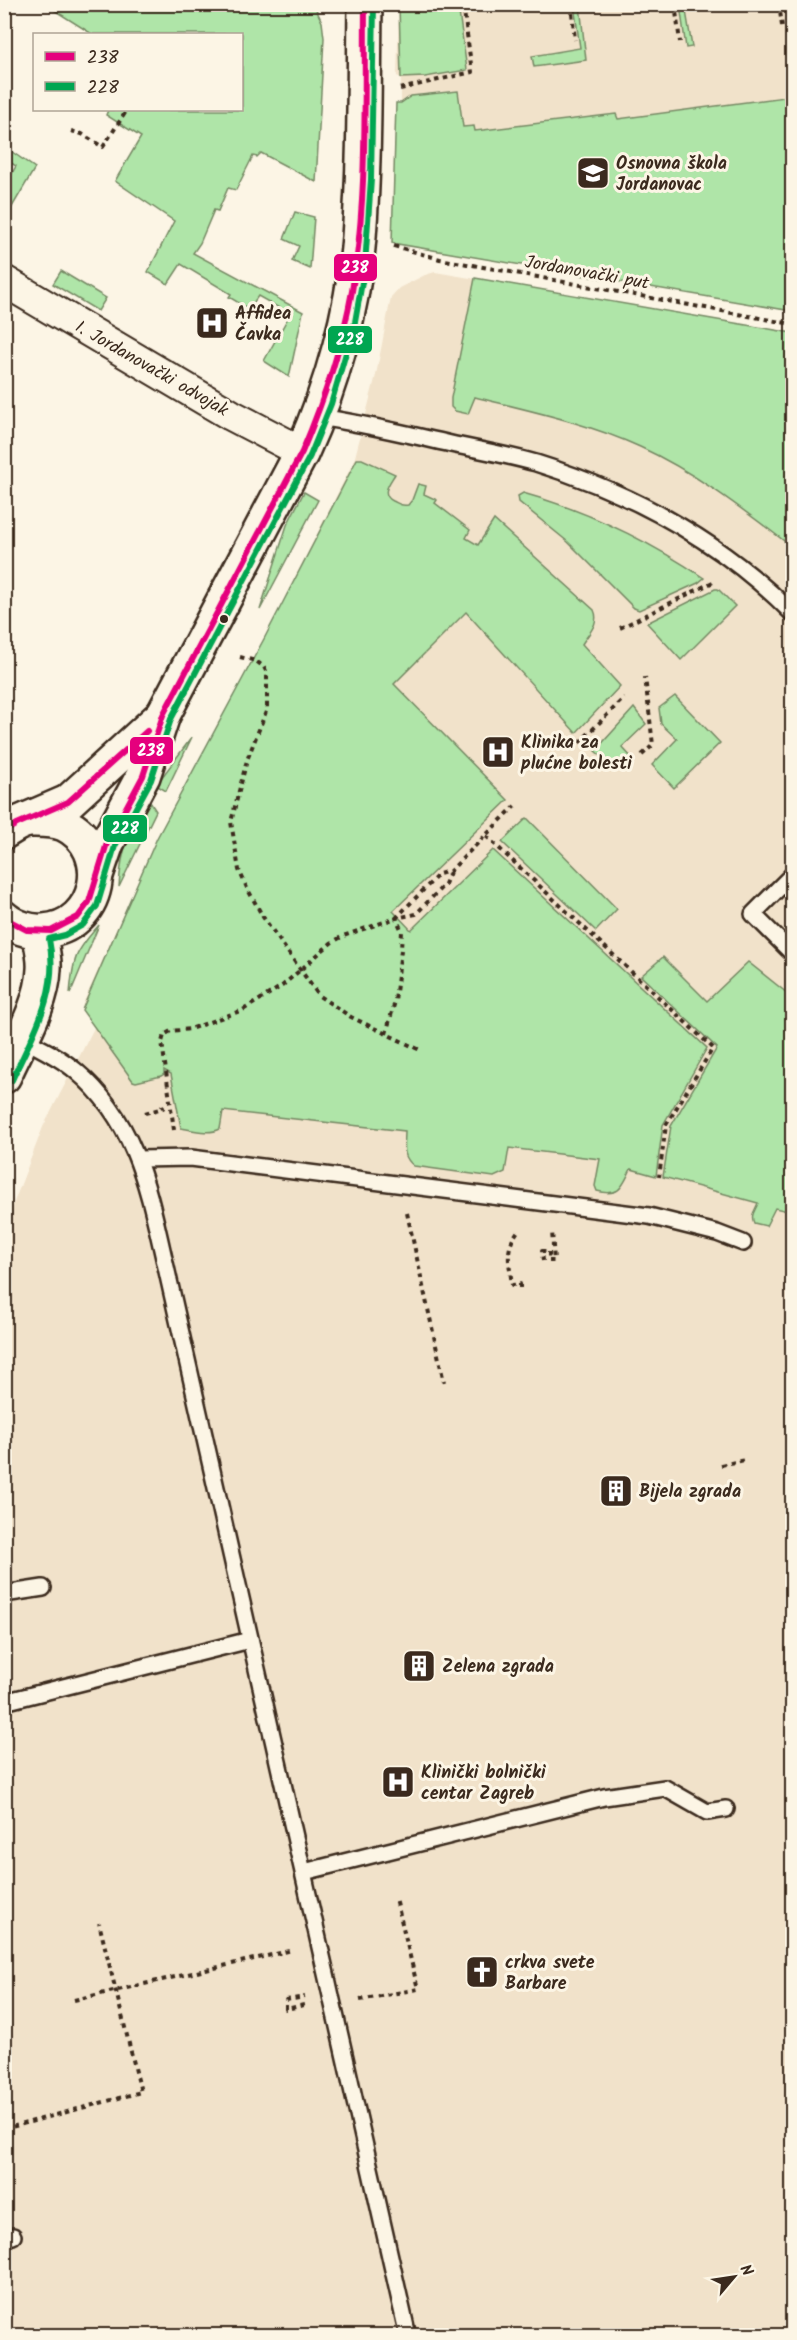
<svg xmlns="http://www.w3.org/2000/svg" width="797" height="2340" viewBox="0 0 797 2340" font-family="Kalam,sans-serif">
	<rect width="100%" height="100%" fill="#fcf5e5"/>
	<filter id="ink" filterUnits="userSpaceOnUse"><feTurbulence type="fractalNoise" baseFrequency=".0167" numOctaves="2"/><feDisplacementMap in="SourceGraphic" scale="12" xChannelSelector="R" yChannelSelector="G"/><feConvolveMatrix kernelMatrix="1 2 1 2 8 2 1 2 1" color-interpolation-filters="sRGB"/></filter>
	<g filter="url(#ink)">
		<g fill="#f1e2ca">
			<path d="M399,5H792V311L392,243L396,103H401V78L397,76Z"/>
			<path d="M435,272L792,333V2335H5L4,1228L43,1127L94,1028L95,1025L82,1010L83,1004L157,838L265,637L354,461L376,375L391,297L399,288L425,275Z"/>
		</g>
		<g fill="#afe5a8" stroke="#758863" stroke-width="1.5">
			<path d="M46,5H314L322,22L324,38L316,182L261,153L257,157L253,156L236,190L228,188L218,211L214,210L200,243L193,253L303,312L289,377L264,361L290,314L258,296L249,309L229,297L231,294L181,264L168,284L148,272L174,221L115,181L141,137L106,115L108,110H242V34H92Z"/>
			<path d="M399,5H458L467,70L425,77L401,78Z"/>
			<path d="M574,5H580L586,60L534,67L532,56L580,48Z"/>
			<path d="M680,5H685L692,47L686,48Z"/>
			<path d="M458,91L463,127L474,126L475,131L616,114L618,119L792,96V311L392,243L396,103H401L411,96Z"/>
			<path d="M5,147L35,168L5,219V186L16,166L5,159Z"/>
			<path d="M295,212L314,217L310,269L292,261L299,246L284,239Z"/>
			<path d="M61,271L106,298L98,311L53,284Z"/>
			<path d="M475,278L792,333V547C745,511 695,472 640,447C588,423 531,411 475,397L468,414L455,411L451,407V398Z"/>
			<path d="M357,459H362L395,474C389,484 380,494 393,501C399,504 401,506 408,505L412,500L418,484L426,486L424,494L437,500L435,503L470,530L466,538L478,545L494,520L594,610C600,623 589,633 582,644L620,686L576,733L466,612L394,684L508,800L393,911L411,930L493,850L707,1048L663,1125L656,1176L631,1169C622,1187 620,1197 597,1191L595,1186L600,1159L509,1148L505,1172L494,1177L414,1166C401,1156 405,1145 405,1131L223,1111L220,1129C209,1135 193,1130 181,1128L171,1074L164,1070V1074L161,1076L136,1082L133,1081L82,1010L157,838L265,637Z"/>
			<path d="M304,492L318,500L260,610L287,525Z"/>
			<path d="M523,493C587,511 649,541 704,578L698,583L639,610L634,608L568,542L519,502L518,496Z"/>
			<path d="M715,589H718L735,606L681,660L647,623Z"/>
			<path d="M675,696L720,743L674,788L652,765L677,739L661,724L659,708Z"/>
			<path d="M634,708L646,724L622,747L632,758L618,771L595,751Z"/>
			<path d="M192,737L166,791L156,785Z"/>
			<path d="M148,799L156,811L119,887C121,848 129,832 148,799Z"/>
			<path d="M527,818L617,909L596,931L502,842Z"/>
			<path d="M99,925L70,994C73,958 75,952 99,925Z"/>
			<path d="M663,957L707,1001L748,962L792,997V1212L775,1208L766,1226L754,1223C750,1215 755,1211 758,1203L663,1177L671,1126L717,1048L641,976Z"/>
		</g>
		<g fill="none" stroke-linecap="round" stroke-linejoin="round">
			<g stroke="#3b2a1e" stroke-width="20">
				<g id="service">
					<path d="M317,417C363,423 406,434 451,444C479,450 508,455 536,463C632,493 721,541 792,613"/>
					<path d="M792,875L753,914L792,953"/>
					<path d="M21,1038C40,1048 60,1057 76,1071C138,1123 149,1194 166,1267L408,2336"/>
					<path d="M139,1159L191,1158L649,1216L717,1233L743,1243"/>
					<path d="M4,1594L43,1588"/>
					<path d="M4,1702L250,1640"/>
					<path d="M304,1872L604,1797L665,1788L707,1812L726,1809"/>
					<path d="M4,2238L13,2236"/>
				</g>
			</g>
			<g stroke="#3b2a1e" stroke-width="34">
				<path id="minor" d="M4,281L231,415L302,452"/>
			</g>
			<g stroke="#3b2a1e" stroke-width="38">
				<g id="secondary">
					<path d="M4,832L17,824L68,802L163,715"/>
					<path d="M96,875L107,843L143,776L163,715L302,452C332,386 353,310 359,237C365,160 364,82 365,4"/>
					<path d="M4,918C14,927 30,932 43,931C100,928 116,849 64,824C52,819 39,820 27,820"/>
					<path d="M4,1076C18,1044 43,1004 44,969C45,957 41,944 39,932"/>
				</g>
			</g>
			<g stroke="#3b2a1e" stroke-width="4" stroke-dasharray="4.5 4.5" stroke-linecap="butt">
				<path d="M571,4L575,40"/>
				<path d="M675,4L680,42"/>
				<path d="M779,4L782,26"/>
				<path d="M400,89L472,72L463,4"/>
				<path d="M71,131L82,134L103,147L127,110"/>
				<path d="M394,246L440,259L792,324"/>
				<path d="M620,628L715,581"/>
				<path d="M240,657L256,661L264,667L267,673V709L247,760L231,822L239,870L247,888L263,917L319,996L351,1017L420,1050"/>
				<path d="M573,749L624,698"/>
				<path d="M642,755L653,745L645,677"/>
				<path d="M486,836L713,1048L666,1125L659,1177"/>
				<path d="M386,1034L395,1001L401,950L402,931L396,918L416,914L445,884L450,872"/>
				<path d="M145,1113L163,1108L162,1105"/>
				<path d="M174,1130L162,1042L164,1035L171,1031L190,1029L243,1010L282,986L331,943L343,936L396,918L439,874L450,871L515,806"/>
				<path d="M407,1213L444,1382"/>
				<path d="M543,1261L542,1251H549V1261"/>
				<path d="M549,1261H554L552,1231"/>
				<path d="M520,1288V1284L512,1285C509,1260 504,1249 520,1228"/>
				<path d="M721,1465L745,1460"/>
				<path d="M74,2000L293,1950"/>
				<path d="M360,2000L418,1989L396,1899"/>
				<path d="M304,2005L286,2009V2000L305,1997"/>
				<path d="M4,2129L141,2092L99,1923"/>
			</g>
			<use href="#service" stroke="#fcf5e5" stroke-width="15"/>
			<use href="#minor" stroke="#fcf5e5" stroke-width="30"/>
			<use href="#secondary" stroke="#fcf5e5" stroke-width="33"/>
			<g stroke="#fcf5e5" stroke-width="10">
				<g id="bus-1">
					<path d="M4,832L17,824L68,802L147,731"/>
					<path d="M4,918L27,930L51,931L78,917L89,902L107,843L143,776L163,715L302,452C324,400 342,347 352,291C368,197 364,100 365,4"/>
				</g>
			</g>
			<g stroke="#fcf5e5" stroke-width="10">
				<path id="bus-2" d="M12,1080C33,1034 60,991 49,939L65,935L83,925L97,906L115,846L151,780L171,719L310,456L331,404L355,322L365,265L371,179L374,4"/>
			</g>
			<use href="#bus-1" stroke="#e5007d" stroke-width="6"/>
			<use href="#bus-2" stroke="#00a651" stroke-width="6"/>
		</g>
	</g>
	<defs>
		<g id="school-square" transform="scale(1.725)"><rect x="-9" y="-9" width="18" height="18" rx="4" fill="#3b2a1e" stroke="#fcf5e5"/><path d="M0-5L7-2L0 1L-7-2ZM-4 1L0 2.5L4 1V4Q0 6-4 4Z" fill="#fff"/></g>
		<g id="hospital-square" transform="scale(1.725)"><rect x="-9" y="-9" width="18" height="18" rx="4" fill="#3b2a1e" stroke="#fcf5e5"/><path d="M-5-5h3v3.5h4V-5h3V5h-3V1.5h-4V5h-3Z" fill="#fff"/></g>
		<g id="building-square" transform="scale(1.725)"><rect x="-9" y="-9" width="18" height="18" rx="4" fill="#3b2a1e" stroke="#fcf5e5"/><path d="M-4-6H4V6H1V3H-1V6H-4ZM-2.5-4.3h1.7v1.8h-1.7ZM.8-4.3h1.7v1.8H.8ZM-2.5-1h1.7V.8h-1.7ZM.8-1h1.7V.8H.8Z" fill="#fff"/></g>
		<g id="church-square" transform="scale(1.725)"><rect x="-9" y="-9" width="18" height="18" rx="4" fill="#3b2a1e" stroke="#fcf5e5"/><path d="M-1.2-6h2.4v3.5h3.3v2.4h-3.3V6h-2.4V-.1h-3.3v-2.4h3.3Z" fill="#fff"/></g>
	</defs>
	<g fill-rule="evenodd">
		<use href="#school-square" x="593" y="173"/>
		<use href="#hospital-square" x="212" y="323"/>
		<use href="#hospital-square" x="498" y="752"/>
		<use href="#building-square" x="616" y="1491"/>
		<use href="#building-square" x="419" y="1666"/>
		<use href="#hospital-square" x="398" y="1782"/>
		<use href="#church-square" x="482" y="1972"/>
	</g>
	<circle fill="#3b2a1e" stroke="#fcf5e5" stroke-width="2" cx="224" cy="619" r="5"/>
	<g text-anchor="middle" stroke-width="6" stroke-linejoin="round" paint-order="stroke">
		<g font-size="18" font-weight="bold" fill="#3b2a1e" stroke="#fcf5e5" text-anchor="start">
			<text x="616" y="169">Osnovna škola<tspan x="616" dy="21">Jordanovac</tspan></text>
			<text x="235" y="319">Affidea<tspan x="235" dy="21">Čavka</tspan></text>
			<text x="521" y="748">Klinika za<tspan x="521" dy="21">plućne bolesti</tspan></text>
			<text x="639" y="1497">Bijela zgrada</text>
			<text x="442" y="1672">Zelena zgrada</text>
			<text x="421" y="1778">Klinički bolnički<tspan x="421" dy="21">centar Zagreb</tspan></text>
			<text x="505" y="1968">crkva svete<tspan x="505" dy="21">Barbare</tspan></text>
		</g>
		<g font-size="18" fill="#3b2a1e" stroke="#fcf5e5">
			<text transform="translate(587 272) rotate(10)" y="6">Jordanovački put</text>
			<text transform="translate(152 368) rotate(30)" y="6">I. Jordanovački odvojak</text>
		</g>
	</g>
	<g stroke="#fcf5e5" stroke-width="2">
		<rect x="333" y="253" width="45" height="29" rx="6" fill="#e5007d"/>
		<rect x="327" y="325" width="46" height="29" rx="6" fill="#00a651"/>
		<rect x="129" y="736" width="45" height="29" rx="6" fill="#e5007d"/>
		<rect x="102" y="814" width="46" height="29" rx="6" fill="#00a651"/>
	</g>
	<g font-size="16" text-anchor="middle" font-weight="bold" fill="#fff">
		<text x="355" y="273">238</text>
		<text x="350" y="345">228</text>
		<text x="151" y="756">238</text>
		<text x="125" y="834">228</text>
	</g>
	<rect width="797" height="2340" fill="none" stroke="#fcf5e5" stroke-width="24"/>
	<rect x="12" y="12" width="773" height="2316" fill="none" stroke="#3b2a1e" stroke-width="2" filter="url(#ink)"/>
	<rect x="33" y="33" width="210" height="78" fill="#fcf5e5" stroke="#afa495" stroke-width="1.5"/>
	<rect x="45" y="52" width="30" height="9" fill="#e5007d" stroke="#afa495" stroke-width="1.5"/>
	<text x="87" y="63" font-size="18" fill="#3b2a1e">238</text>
	<rect x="45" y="82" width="30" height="9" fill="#00a651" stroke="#afa495" stroke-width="1.5"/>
	<text x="87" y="93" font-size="18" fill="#3b2a1e">228</text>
	<g transform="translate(734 2277) rotate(61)" stroke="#fcf5e5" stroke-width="4.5" paint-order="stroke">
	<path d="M0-4.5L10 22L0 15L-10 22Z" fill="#3b2a1e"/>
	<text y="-9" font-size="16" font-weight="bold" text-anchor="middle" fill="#3b2a1e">N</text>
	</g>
</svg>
